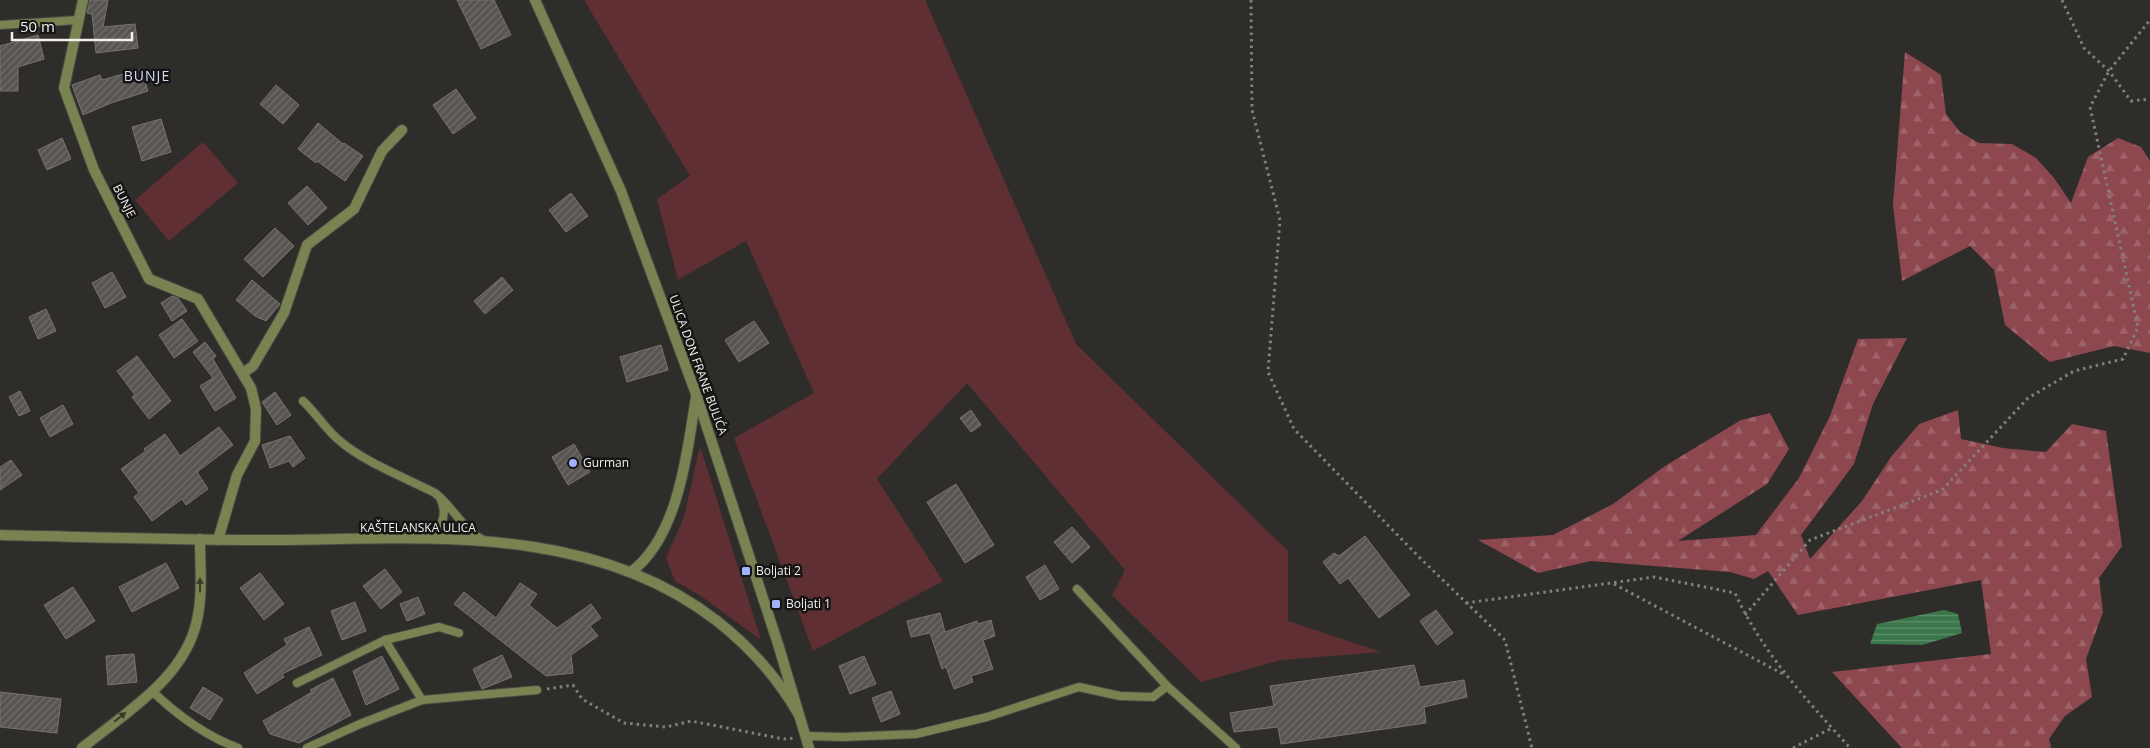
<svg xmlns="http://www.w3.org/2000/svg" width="2150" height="748" viewBox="0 0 2150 748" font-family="'Open Sans',sans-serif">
	<defs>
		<pattern id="forest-firs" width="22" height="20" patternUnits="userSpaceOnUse" patternTransform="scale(1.25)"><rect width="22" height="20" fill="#8d484f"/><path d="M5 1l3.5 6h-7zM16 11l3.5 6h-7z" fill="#9e6369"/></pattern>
		<pattern id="water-rules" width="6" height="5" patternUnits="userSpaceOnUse" patternTransform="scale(1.25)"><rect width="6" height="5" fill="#3a764a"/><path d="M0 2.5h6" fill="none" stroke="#61906d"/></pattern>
		<pattern id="building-hatch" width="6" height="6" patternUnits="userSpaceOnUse" patternTransform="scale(1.25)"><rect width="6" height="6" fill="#585451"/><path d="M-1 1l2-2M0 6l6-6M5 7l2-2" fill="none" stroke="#706d6a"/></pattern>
	</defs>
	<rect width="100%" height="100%" fill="#2f2d2a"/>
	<g fill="#5f2f34">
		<path d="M584,0H925L1076,344L1288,551V621L1381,652L1281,660L1201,682L1112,595L1125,570L967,383L877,479L943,581L813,651L734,438L814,393L746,241L678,280L657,199L690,176Z"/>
		<path d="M203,142L238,183L169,241L135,200Z"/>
		<path d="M700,446L761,640L701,596L675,581L666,558L684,517Z"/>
	</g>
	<g fill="url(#forest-firs)">
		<path d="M1905,52L1941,75L1946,114L1960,132L1979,143L2012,144L2036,158L2054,178L2071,203L2088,157L2118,138L2141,147L2150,161V353L2114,346L2050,362L2005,325L1994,270L1970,246L1902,281L1893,205Z"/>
		<path d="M1907,338L1873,404L1854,464L1801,535L1810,559L1862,501L1891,457L1919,424L1958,410L1961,439L2003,448L2046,452L2072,424L2106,431L2122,546L2099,578L2103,612L2086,659L2092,697L2065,716L2049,739L2051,748H1902L1832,672L1991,654L1981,580L1798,615L1768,571L1754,579L1730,572L1591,561L1538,573L1478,540L1553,535L1613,504L1665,466L1741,420L1770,413L1789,449L1767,484L1678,541L1756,535L1799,478L1830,416L1858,339Z"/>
	</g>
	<path fill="url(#water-rules)" d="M1944,610L1958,614L1962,633L1922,645L1870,644L1877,624Z"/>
	<g fill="url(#building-hatch)" stroke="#787371">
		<path d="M90,0H108L103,27L135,24L138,48L96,53L92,14L87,13Z"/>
		<path d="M457,0H494L511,35L481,49Z"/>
		<path d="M38,35L44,59L18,67V91H0V46Z"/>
		<path d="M141,69L148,91L111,103L83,115L72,85L100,75L102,80Z"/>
		<path d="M276,85L299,105L283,124L260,104Z"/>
		<path d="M456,89L476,118L453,134L433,105Z"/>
		<path d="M161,119L171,152L142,161L132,127Z"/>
		<path d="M318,123L343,144L344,143L363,156L345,181L317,161L316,163L298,149Z"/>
		<path d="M62,138L71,159L47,170L38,150Z"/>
		<path d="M307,186L327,208L308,225L288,203Z"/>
		<path d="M571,193L588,216L566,232L549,210Z"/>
		<path d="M275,228L294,246L263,277L244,259Z"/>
		<path d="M112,272L126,297L105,308L92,283Z"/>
		<path d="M502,277L513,290L485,314L474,301Z"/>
		<path d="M252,280L280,304L266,321L255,316L236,300Z"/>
		<path d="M172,296L178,298L187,311L172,321L161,303Z"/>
		<path d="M46,309L56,331L38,339L29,317Z"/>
		<path d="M182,319L198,341L174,358L159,335Z"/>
		<path d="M754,321L769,343L739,362L725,340Z"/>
		<path d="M205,342L216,356L213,359L236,398L215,411L200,386L213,378L193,352Z"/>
		<path d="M661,345L668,370L627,382L620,357Z"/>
		<path d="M137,356L171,401L149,419L132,397L135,395L117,371Z"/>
		<path d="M20,391L30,411L19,416L9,397Z"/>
		<path d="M275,392L291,415L277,425L262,402Z"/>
		<path d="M63,405L73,424L50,437L40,418Z"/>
		<path d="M971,410L981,425L971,432L960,418Z"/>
		<path d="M219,427L233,445L197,472L208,489L186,505L182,499L152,521L134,497L139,493L121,469L146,451L144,449L165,434L180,456Z"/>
		<path d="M290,436L305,458L293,467L289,461L270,468L262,445Z"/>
		<path d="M574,444L590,472L568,485L552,457Z"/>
		<path d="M11,460L22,475L0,490V467Z"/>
		<path d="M956,484L994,545L965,563L927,502Z"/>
		<path d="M1072,527L1090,547L1072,563L1054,542Z"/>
		<path d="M1365,536L1410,595L1379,618L1348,578L1340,584L1323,562L1334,553L1339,556Z"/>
		<path d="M166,563L179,588L132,612L119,587Z"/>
		<path d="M1045,565L1059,589L1040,600L1026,577Z"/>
		<path d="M385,569L402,592L381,609L363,586Z"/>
		<path d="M260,573L284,604L264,620L240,588Z"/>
		<path d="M520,583L537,594L529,605L557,628L591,604L601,618L590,626L598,636L571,655L573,673L546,676L454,604L464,592L496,618Z"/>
		<path d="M73,587L95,621L66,639L44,605Z"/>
		<path d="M418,597L425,614L407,621L400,604Z"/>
		<path d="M355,602L366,631L342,640L331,611Z"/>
		<path d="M1436,610L1453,633L1437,645L1420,621Z"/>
		<path d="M940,613L945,632L977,621L978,624L991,620L995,636L983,640L993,669L971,676L973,682L954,689L946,667L942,669L930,633L911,637L907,621Z"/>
		<path d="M309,627L322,655L282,674L284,677L257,694L244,673L287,645L284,639Z"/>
		<path d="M134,654L137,682L108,685L106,656Z"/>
		<path d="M502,655L512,677L482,689L473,669Z"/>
		<path d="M382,656L399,689L366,705L353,671Z"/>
		<path d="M864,656L876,684L850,694L839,666Z"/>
		<path d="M1414,665L1420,687L1464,680L1467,697L1424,707L1426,723L1281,744L1278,727L1234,732L1230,713L1274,706L1270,686Z"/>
		<path d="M333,678L351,715L299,743L270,734L263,721L312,692L310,690Z"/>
		<path d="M203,687L223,699L210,720L190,708Z"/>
		<path d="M891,691L900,714L881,722L872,698Z"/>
		<path d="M0,692L61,699L57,733L0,727Z"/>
	</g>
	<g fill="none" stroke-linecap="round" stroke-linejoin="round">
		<g stroke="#4a4845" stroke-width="10">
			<g id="service">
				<path d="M0,25L78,20"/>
				<path d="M303,401C316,413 327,431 340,441C364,462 406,478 435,493C453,507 463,530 485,541"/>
				<path d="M427,538C441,530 448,516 441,500"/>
				<path d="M1077,589L1167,686L1236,748"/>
				<path d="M385,640L422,700"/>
				<path d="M297,683L385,640L439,627L459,633"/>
				<path d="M152,691C177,715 206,736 238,748"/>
				<path d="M806,736L843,737L916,734L987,717L1079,687L1120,696L1153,697L1167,686"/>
				<path d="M307,748L360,724L422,700L537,690"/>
			</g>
		</g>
		<g stroke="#4a4845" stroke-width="12">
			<g id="minor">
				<path d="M83,0L64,88L94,170L149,279L198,299L251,388L256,409L255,441L237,475L218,540"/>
				<path d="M243,373L253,366L284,313L307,245L354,209L382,151L402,130"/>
				<path d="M82,748C125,713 185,678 197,620C203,594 200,565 200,539"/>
			</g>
		</g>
		<g stroke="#4a4845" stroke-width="12">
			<g id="tertiary">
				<path d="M535,0L621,191L696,394L778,644L809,748"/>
				<path d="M0,535C91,537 181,540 272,540C423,539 590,522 717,621C750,647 778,678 799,715"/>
				<path d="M631,572C679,536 687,452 696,397"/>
			</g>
		</g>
		<g stroke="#82807d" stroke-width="3" stroke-dasharray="2.5 4" stroke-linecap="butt">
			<path d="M1251,0L1252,110L1280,220L1268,372L1294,429L1418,556L1505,640L1532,748"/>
			<path d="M2062,0L2084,48L2109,71L2131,101L2150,99"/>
			<path d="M1614,584L1783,674"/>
			<path d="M1466,603L1654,577L1735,593C1763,654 1806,699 1850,748"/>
			<path d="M1745,615L1810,540L1942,490L2028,398L2074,371L2123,359L2138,327L2090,107L2109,71L2150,20"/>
			<path d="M547,689L573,685L582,699L624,723L666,727L691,721L784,739L795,738"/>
			<path d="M1793,748L1832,728"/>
		</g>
		<use href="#service" stroke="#798251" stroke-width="8"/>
		<use href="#minor" stroke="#798251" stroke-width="10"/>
		<use href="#tertiary" stroke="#798251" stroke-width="10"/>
	</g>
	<defs><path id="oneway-solid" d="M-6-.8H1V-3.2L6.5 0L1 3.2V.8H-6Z" transform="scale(1.25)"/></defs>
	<g fill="#393b29">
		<use href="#oneway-solid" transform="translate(200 585) rotate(-90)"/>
		<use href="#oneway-solid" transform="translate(120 717) rotate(-39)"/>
	</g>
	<g fill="#9fb3fd" stroke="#161514" stroke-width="2">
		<circle cx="573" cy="463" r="5"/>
		<rect x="741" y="566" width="10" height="10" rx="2.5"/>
		<rect x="771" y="599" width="10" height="10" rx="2.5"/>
	</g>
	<g text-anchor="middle" stroke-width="5" stroke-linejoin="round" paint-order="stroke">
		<g font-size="12" fill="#f2f0ee" stroke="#161514">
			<text transform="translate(124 201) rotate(63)" y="4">BUNJE</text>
			<text transform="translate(698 365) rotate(70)" y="4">ULICA DON FRANE BULIĆA</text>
			<text x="418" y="532">KAŠTELANSKA ULICA</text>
		</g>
		<g font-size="12" fill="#f2f0ee" stroke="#161514" text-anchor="start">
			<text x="583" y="467">Gurman</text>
			<text x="756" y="575">Boljati 2</text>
			<text x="786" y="608">Boljati 1</text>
		</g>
		<g font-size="14" letter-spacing="1" fill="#d5ddfa" stroke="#161514">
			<text x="147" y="81">BUNJE</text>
		</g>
	</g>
	<path d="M12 32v8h120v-8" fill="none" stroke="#f2f0ee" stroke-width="2.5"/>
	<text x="20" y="32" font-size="15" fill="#f2f0ee" stroke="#161514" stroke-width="4" paint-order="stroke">50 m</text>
</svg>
